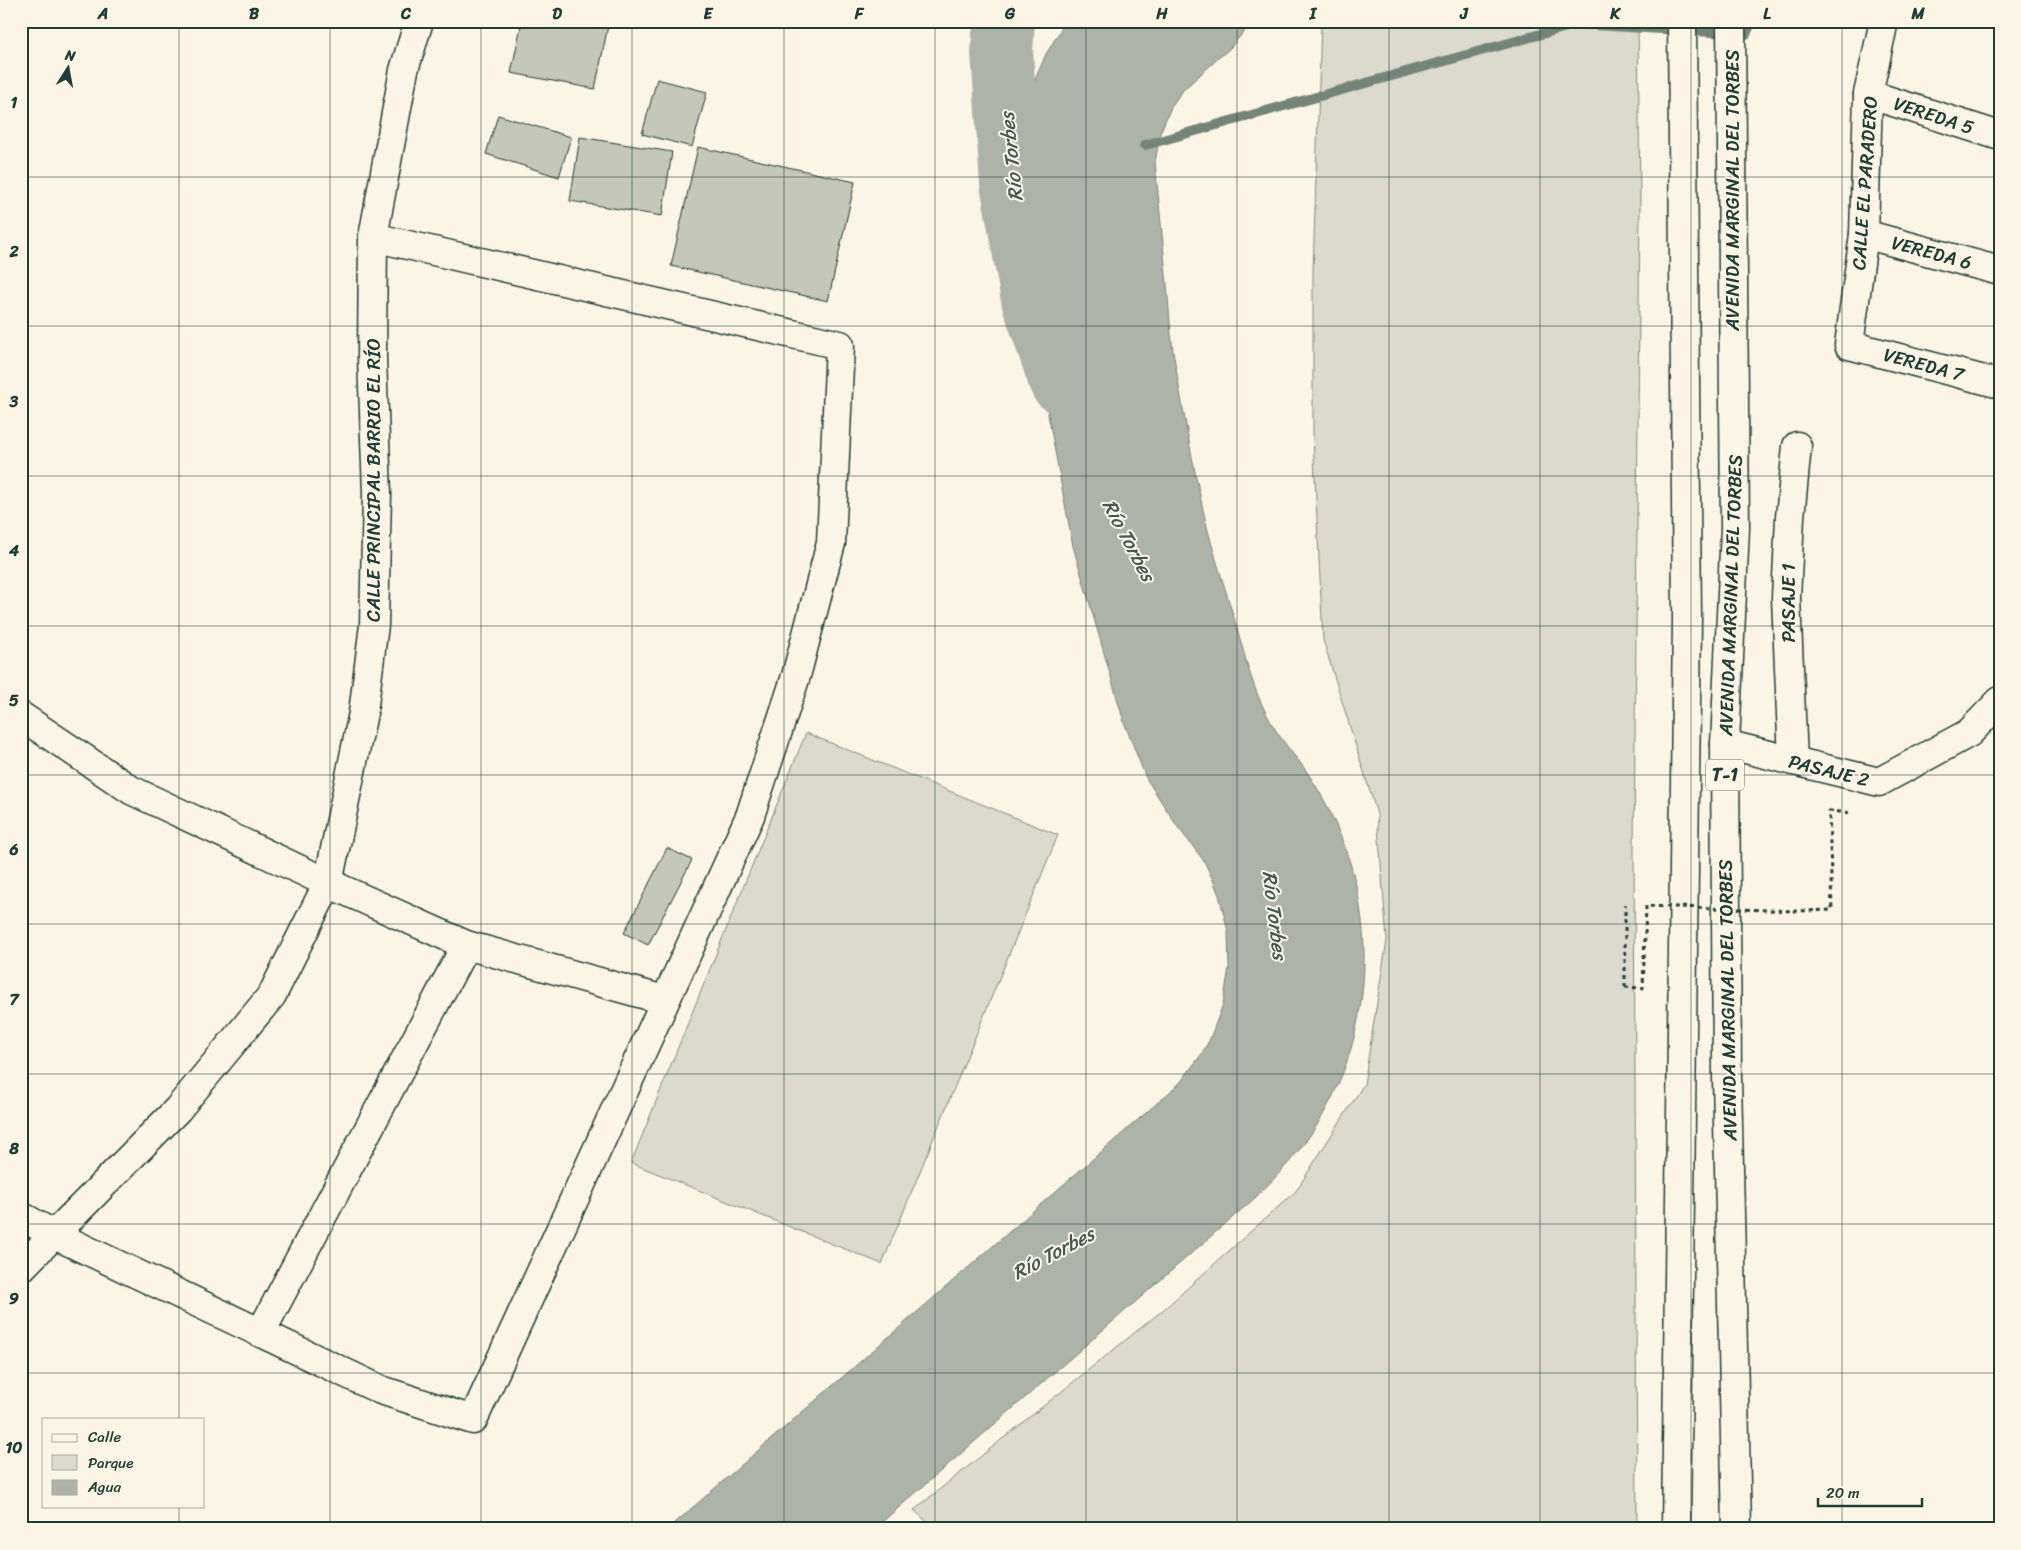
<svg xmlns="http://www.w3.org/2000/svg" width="2021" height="1550" viewBox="0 0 2021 1550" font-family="Sriracha,sans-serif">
	<rect width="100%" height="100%" fill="#fcf5e5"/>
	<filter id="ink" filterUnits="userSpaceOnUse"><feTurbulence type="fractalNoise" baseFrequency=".02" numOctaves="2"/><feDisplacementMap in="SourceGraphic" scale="10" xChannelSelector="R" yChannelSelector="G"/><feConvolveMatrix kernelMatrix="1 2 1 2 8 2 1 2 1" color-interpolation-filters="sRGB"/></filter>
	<g filter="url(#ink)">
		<g fill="#dcdacc" stroke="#7e8c80">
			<path d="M1321,21H1638L1640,203L1634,848L1637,1529H935L914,1510L1163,1310L1296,1191L1364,1084L1387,940L1377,814L1323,640L1313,437V272Z"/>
			<path d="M806,733L1058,835L882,1264L631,1163Z"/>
		</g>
		<path fill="#aeb3a7" stroke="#758479" d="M1066,21H1253L1231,47L1184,89L1172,105L1160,133L1155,163C1159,204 1163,244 1167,285C1169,307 1170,329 1173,351C1182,405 1192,461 1204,514C1213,554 1227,593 1238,632C1246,660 1253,689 1267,715C1276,733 1289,749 1302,765C1315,783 1326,802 1335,823C1379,920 1373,1034 1317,1125C1300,1152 1278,1175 1256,1197L874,1529H668L1179,1084L1201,1055L1210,1039L1223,1004L1229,968L1228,931L1219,895L1212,878L1204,861L1177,826L1146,778L1124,722L1073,546L1039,367L1022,187L1021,143L1029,97L1037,75L1046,54Z"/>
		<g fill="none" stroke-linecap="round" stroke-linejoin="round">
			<g stroke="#758479" stroke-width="10">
				<path d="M1145,145L1577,24L1746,34L1752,21"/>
				<path d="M1011,183L1033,176"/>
			</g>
			<path stroke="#aeb3a7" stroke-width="62" d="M1004,21L1002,52L1011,183L1032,299L1060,382"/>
		</g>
		<g fill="#c5c7b9" stroke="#1f3d34">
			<path d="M522,21H609L595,89L511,73Z"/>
			<path d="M657,79L707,92L692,147L642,134Z"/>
			<path d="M498,115L571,137L559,177L486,154Z"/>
			<path d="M580,137L672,152L662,216L570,201Z"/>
			<path d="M698,147L855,182L828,301L671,266Z"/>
			<path d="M667,848L692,860L648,945L624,933Z"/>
		</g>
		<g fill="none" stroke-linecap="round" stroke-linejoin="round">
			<g stroke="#1f3d34" stroke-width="31">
				<g id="minor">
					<path d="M1884,21L1868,94L1864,234L1849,345L2000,384"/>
					<path d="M1868,94L2000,136"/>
					<path d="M1864,234L2000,271"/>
					<path d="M21,716L131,790L328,883L466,945L664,1000"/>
					<path d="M1725,744L1879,782L1969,733L2000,701"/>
					<path d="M1793,761L1786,598L1790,517L1797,446"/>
					<path d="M21,1216L55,1235L381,1390L473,1420L750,816L796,676L831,543L840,345L373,237"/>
					<path d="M261,1332L466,945"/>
				</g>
			</g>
			<g stroke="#1f3d34" stroke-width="31">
				<path id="tertiary" d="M21,1268L178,1109L272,995L328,883L363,713L374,625L377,494L372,358L373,237L404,70L419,21"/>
			</g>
			<g stroke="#1f3d34" stroke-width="31">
				<g id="trunk">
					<path d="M1731,21L1735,528L1725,744L1727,1078L1737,1529"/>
					<path d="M1676,1529L1687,619L1682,21"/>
				</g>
			</g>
			<g stroke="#1f3d34" stroke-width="3" stroke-dasharray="4 4" stroke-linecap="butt">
				<path d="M1829,811L1853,813"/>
				<path d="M1625,987V904"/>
			</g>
			<use href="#minor" stroke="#fcf5e5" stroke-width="28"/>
			<use href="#tertiary" stroke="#fcf5e5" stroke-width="28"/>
			<use href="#trunk" stroke="#fcf5e5" stroke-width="28"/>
			<path stroke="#1f3d34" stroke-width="3" stroke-dasharray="4 4" stroke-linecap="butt" d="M1625,987L1643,988L1646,906L1797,911L1832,910L1829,811"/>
		</g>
	</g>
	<path fill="none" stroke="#1f3d34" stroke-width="1" stroke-opacity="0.55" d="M179,21V1419M330,21V1529M481,21V1529M632,21V1529M784,21V1529M935,21V1529M1086,21V1529M1237,21V1529M1389,21V1529M1540,21V1529M1691,21V1529M1842,21V1529M21,177H2000M21,326H2000M21,476H2000M21,626H2000M21,775H2000M21,924H2000M21,1074H2000M21,1224H2000M21,1373H2000M179,1506V1529"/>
	<g text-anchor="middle" stroke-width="4" stroke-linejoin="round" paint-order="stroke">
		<rect fill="#fcf5e5" stroke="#617469" stroke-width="1" x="1706" y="759.5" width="38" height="31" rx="4"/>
		<g font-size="18" font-weight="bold" fill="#1f3d34">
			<text x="1725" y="781">T-1</text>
		</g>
		<g font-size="19" fill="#1f3d34" stroke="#fcf5e5">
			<text transform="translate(1934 115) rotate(18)" y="7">VEREDA 5</text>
			<text transform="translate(1864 183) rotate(-86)" y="7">CALLE EL PARADERO</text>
			<text transform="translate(1732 190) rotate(-90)" y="7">AVENIDA MARGINAL DEL TORBES</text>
			<text transform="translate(1932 252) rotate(15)" y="7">VEREDA 6</text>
			<text transform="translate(1924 364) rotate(15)" y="7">VEREDA 7</text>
			<text transform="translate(373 480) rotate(-90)" y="7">CALLE PRINCIPAL BARRIO EL RÍO</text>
			<text transform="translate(1730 595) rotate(-88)" y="7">AVENIDA MARGINAL DEL TORBES</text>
			<text transform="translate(1788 603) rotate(-90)" y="7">PASAJE 1</text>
			<text transform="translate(1829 770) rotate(14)" y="7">PASAJE 2</text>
			<text transform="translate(1727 1000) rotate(-91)" y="7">AVENIDA MARGINAL DEL TORBES</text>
		</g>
		<g font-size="20" font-style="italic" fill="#435a51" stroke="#fcf5e5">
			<text transform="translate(1011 157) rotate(-96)" y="7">Río Torbes</text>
			<text transform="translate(1129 540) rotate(62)" y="7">Río Torbes</text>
			<text transform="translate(1275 915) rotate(83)" y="7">Río Torbes</text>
			<text transform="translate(1053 1253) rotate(-28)" y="7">Río Torbes</text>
		</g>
	</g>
	<rect width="2021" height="1550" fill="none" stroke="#fcf5e5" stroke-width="55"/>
	<rect x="42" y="1418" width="162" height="90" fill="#fcf5e5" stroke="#a4ab9e"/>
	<rect x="52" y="1434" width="25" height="8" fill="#fcf5e5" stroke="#a4ab9e"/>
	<text x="88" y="1442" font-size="15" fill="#1f3d34">Calle</text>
	<rect x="52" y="1455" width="25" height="15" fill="#dcdacc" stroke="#a4ab9e"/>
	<text x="88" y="1468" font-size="15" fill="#1f3d34">Parque</text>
	<rect x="52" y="1480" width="25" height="15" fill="#aeb3a7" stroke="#a4ab9e"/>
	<text x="88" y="1492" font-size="15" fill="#1f3d34">Agua</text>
	<g transform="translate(68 68) rotate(11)" stroke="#fcf5e5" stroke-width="4" paint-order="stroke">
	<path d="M0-4L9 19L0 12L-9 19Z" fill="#1f3d34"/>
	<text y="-8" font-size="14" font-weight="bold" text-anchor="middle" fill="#1f3d34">N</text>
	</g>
	<path d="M1818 1498v8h104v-8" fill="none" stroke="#1f3d34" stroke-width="2.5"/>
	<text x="1826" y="1498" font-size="15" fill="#1f3d34" stroke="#fcf5e5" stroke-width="4" paint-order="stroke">20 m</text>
	<rect x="28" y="28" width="1966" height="1494" fill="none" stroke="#1f3d34" stroke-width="2"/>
	<g font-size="16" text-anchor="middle" font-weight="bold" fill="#1f3d34">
		<text x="103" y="19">A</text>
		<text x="254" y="19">B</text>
		<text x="406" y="19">C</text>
		<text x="557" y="19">D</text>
		<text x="708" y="19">E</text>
		<text x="859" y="19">F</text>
		<text x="1010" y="19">G</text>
		<text x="1162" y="19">H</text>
		<text x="1313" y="19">I</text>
		<text x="1464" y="19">J</text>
		<text x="1615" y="19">K</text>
		<text x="1767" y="19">L</text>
		<text x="1918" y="19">M</text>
		<text x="14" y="108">1</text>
		<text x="14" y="257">2</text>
		<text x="14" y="407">3</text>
		<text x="14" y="556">4</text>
		<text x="14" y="706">5</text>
		<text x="14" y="855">6</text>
		<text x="14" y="1005">7</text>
		<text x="14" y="1154">8</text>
		<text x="14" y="1304">9</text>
		<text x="14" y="1453">10</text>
	</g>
</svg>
